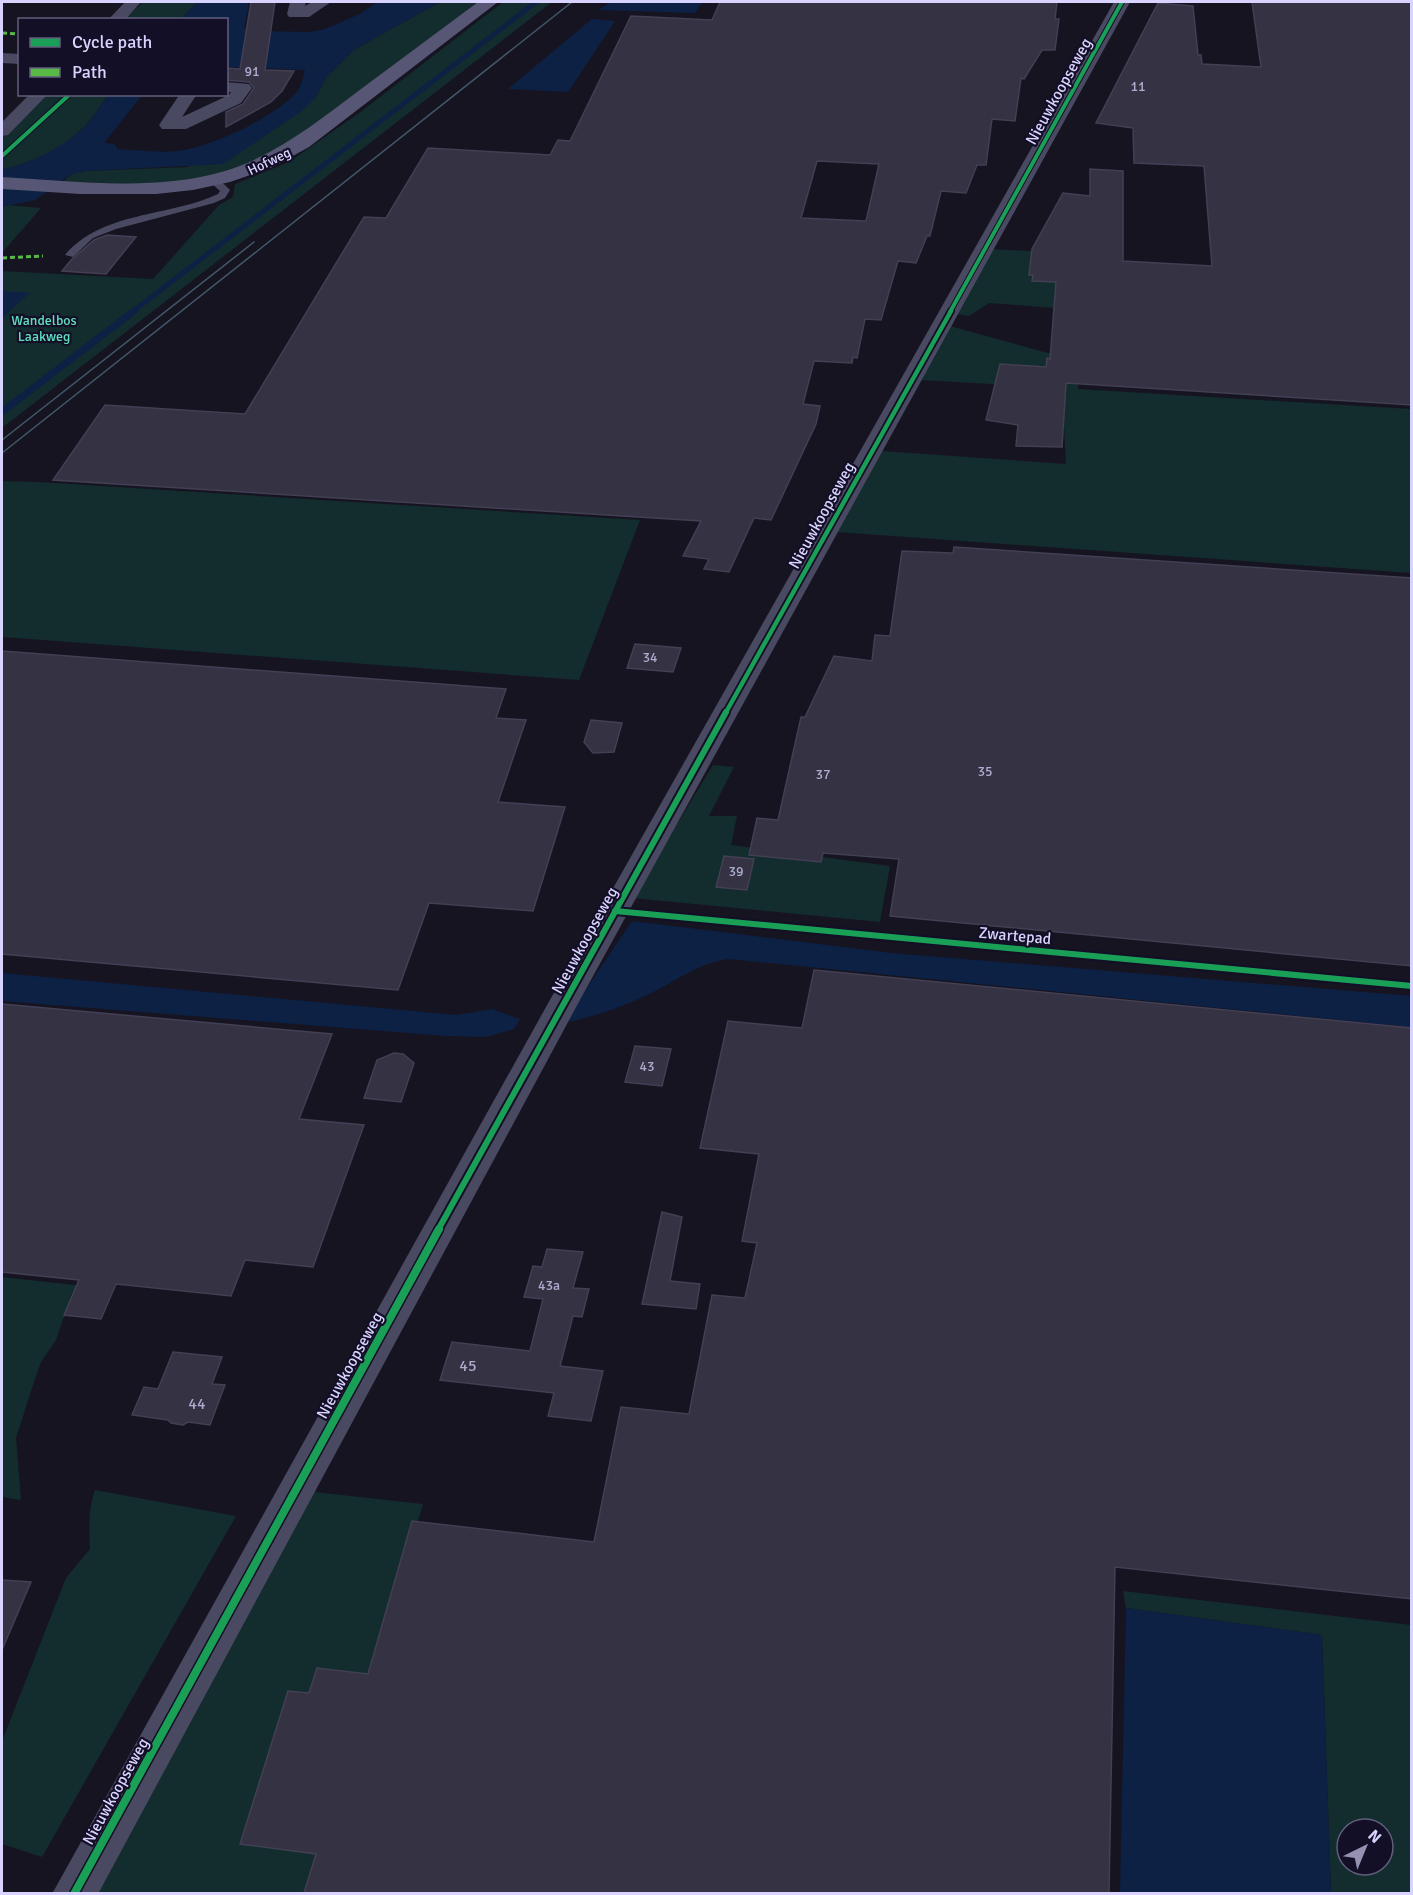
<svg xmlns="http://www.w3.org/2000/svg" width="1413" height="1895" viewBox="0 0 1413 1895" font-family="Signika,sans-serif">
	<rect width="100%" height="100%" fill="#161421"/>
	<g fill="#132c2d" fill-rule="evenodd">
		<path d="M143,2H199L188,11L182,19L124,20Z"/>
		<path d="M440,2H478L299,139L234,170L187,181L144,184L63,182L71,174L85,171L187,167L315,98L326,78L355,49Z"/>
		<path d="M503,2H552L2,428V271L153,279L219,205L233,197L235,184L289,162L359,113Z"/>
		<path d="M45,95H108C100,106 92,120 82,129C60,150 31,163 2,170V136Z"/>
		<path d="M8,205L41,208L2,253V207Z"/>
		<path d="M993,249L1098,255L1093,311L989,303L969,316L957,314Z"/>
		<path d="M950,326L1077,361L1078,389L1411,409V573L837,532L882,451L1066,464L1062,388L920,380Z"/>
		<path d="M2,481L38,482L640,520L579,680L2,637Z"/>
		<path d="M713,765L734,767L709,816H737L731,845L890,866L880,922L632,898Z"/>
		<path d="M2,1277L93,1287L63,1319L56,1340L41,1362L31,1391L16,1438L21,1500L2,1497Z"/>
		<path d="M95,1490L236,1516L42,1857L2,1844V1741L66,1578L90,1549C89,1528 88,1510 95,1490Z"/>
		<path d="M306,1491L423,1504L307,1893L87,1894Z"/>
		<path d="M1123,1591L1411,1625V1893H1331L1322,1635L1126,1608ZM1347,1829H1383V1865H1347Z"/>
	</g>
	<g fill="#0d2144">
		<path d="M199,2H249L244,28L259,31L309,32L325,29L360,14L377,2H440L355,49L326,78L315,98L302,111L223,164L85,171L71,174L35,200L2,207V170C31,163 59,150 82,129C92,120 100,106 108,95H142L104,143L115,144L117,149C136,150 158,153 177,151C212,147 273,118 297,92C301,87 303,77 305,70L227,67L226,20L182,19L188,11Z"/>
		<path d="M611,2H702L695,13L598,10Z"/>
		<path d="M592,19L615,21L568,92L508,89Z"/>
		<path d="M2,291L30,293L2,318Z"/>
		<path d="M632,921L891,953L1412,996L1411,1027L729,959C700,962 673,983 647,995C620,1008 593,1017 563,1023Z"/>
		<path d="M2,973L456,1015L492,1009L520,1019L514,1029L486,1037L446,1036L2,1001Z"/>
		<path d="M1126,1608L1322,1635L1331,1893H1120Z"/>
	</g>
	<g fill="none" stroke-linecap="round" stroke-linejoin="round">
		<path stroke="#0d2144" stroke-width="5" d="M132,312L536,2"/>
		<path stroke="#0d2144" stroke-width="7" d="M2,412L134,311"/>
	</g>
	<g fill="#343243" stroke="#433f54" stroke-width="1.5" fill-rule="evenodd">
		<path d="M251,2H275L265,70L294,71L282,91L271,102L226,127V112L243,104L254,88L249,82L226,80V68L240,69Z"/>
		<path d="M720,2H1057L1055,19H1059L1055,50H1042L1024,79L1021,78L1015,121L992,119L986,165H977L966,193L941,191L930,236H927L916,263L898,261L881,320L865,319L857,358L853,357L852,363L814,361L803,404L820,406L816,424L771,520L754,518L729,572L704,569L709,559L683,556L701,521L53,480L105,405L245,414L364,217L386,218L428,148L550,155L558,140L570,141L631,16L712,20ZM817,161L879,164L866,221L801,218Z"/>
		<path d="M1252,2H1412V405L1066,383L1062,447L1016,446L1018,425L986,420L1000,364L1046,367L1047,358L1050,359L1056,282L1032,281L1033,275H1029L1032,249L1063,193L1090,196V169L1123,171V261L1212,266L1204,166L1134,163L1133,128L1096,123L1158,3L1193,6L1198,55H1201L1202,64L1261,67Z"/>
		<path d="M107,235L136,237L106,274L62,271L72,259L94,240Z"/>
		<path d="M954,547L1412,578V966L890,916L899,859L823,853L821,862L749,855L757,818L778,820L801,717H805L834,656L872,661L875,635L890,636L902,551L953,553Z"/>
		<path d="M635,644L681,648L673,672L627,668Z"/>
		<path d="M2,651L506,689L496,718L526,720L498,802L565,807L533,911L429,903L398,990L2,954Z"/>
		<path d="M591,720L622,723L614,752L593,753L584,742Z"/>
		<path d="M724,856L754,859L747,890L716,887Z"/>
		<path d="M814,970L1412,1028V1599L1115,1567L1109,1893H304L316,1854L240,1844L288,1691L309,1693L317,1668L368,1674L412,1521L594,1542L621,1407L689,1414L712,1295L745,1298L757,1243L742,1241L759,1154L700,1148L728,1021L802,1028Z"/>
		<path d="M2,1004L332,1034L299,1119L364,1125L313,1267L245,1260L231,1296L116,1284L101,1319L64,1315L79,1280L2,1272Z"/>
		<path d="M635,1046L671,1049L662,1086L625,1082Z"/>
		<path d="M394,1053L403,1054L414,1063L401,1102L364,1098L377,1060Z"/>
		<path d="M662,1212L682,1217L670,1281L700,1284L696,1309L642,1304Z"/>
		<path d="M547,1249L583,1252L573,1288L589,1289L582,1317L573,1316L560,1366L603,1371L591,1421L548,1416L554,1393L440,1380L452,1342L530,1351L543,1299L524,1297L533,1266L542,1267Z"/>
		<path d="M173,1352L222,1357L212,1384L225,1385L210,1425L188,1422L183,1425L171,1423L168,1420L132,1415L144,1387L158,1389Z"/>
		<path d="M2,1580L31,1582L2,1650Z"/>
	</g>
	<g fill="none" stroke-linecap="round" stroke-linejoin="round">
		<path fill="#4a4962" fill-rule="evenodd" d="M211,179C218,177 225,185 230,190L225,198L214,203L116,229L93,238L73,257L65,255C102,211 169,217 218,194L220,191L211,183Z"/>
		<g fill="#4a4962" fill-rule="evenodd">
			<path d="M125,2H141L125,20H108Z"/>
			<path d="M290,2H306L305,6L312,2H331L309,17H289L287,14Z"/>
			<path d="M1114,2H1130L581,998L98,1894H52L551,998Z"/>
			<path d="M2,53L20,54V64L2,63Z"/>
			<path d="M226,82L249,84L252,88L241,103L186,129H162L159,125L180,94H197L182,117L229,95L231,92H226Z"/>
			<path d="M30,94H48L8,135L2,136V122Z"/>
		</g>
		<path fill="#575674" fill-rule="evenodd" d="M478,2H498L309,147L273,167L230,182L193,190L156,194H80L2,189V177C75,181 154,192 225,171C277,155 318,121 361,89C400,60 439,31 478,2Z"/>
		<g stroke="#43596b" stroke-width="1.5">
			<path d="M2,440L254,242"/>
			<path d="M2,453L572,2"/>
		</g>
		<g stroke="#58b947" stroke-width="3" stroke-dasharray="5 3" stroke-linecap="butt">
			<path d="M2,33L20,34"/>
			<path d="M2,258L43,256"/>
		</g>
		<g stroke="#130f26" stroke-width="6">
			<g id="cycleway-far3">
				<path d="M2,156L70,94"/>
				<path d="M950,312L1122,2"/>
			</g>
		</g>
		<g stroke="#130f26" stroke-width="8">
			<path id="cycleway-far2" d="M725,714L951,311"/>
		</g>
		<g stroke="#130f26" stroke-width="10">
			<g id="cycleway-far1">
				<path d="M615,911L1412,986"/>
				<path d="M438,1230L726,712"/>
			</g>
		</g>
		<g stroke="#130f26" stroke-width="11">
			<path id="cycleway" d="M74,1894L439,1229"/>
		</g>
		<use href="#cycleway-far3" stroke="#1a9f57" stroke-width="4"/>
		<use href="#cycleway-far2" stroke="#1a9f57" stroke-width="4.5"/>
		<use href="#cycleway-far1" stroke="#1a9f57" stroke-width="6"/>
		<use href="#cycleway" stroke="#1a9f57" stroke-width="8"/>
	</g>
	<g text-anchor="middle" stroke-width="4.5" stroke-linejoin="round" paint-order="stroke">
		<g font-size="14" fill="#b0acd0">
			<text x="252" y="76">91</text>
			<text x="1138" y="91">11</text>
			<text x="650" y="662">34</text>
			<text x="985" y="776">35</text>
			<text x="823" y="779">37</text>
			<text x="736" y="876">39</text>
			<text x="647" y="1071">43</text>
			<text x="549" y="1290">43a</text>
		</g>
		<g font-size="14" fill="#d9d4ff" stroke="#130f26">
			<text transform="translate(269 161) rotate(-26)" y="5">Hofweg</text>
		</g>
		<g font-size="14" fill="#5fe0c0" stroke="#130f26">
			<text x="44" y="325">Wandelbos<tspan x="44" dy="16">Laakweg</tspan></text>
		</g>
		<g font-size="16" fill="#d9d4ff" stroke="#130f26">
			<text transform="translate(1058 91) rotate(-61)" y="6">Nieuwkoopseweg</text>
			<text transform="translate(821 515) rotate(-61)" y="6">Nieuwkoopseweg</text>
			<text transform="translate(1015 935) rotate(5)" y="6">Zwartepad</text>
			<text transform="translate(584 940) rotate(-61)" y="6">Nieuwkoopseweg</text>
			<text transform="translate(349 1365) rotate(-61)" y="6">Nieuwkoopseweg</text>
			<text transform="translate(115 1791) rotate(-61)" y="6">Nieuwkoopseweg</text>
		</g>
		<g font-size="16" fill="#b0acd0">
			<text x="468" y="1371">45</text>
			<text x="197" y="1409">44</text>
		</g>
	</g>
	<rect width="1413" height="1895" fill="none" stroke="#d9d4ff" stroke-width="6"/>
	<rect x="18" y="18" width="210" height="78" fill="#130f26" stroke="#625e7d" stroke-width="1.5"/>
	<rect x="30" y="38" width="30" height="9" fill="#1a9f57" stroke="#625e7d" stroke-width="1.5"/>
	<text x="72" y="48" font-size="18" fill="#d9d4ff">Cycle path</text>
	<rect x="30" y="68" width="30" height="9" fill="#58b947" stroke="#625e7d" stroke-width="1.5"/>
	<text x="72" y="78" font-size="18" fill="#d9d4ff">Path</text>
	<g transform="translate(1365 1847) rotate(43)"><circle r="28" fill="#130f26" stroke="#625e7d" stroke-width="1.5"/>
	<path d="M0-4.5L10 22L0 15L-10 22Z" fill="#9591b1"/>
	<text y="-9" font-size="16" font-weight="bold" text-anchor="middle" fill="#d9d4ff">N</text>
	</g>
</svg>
